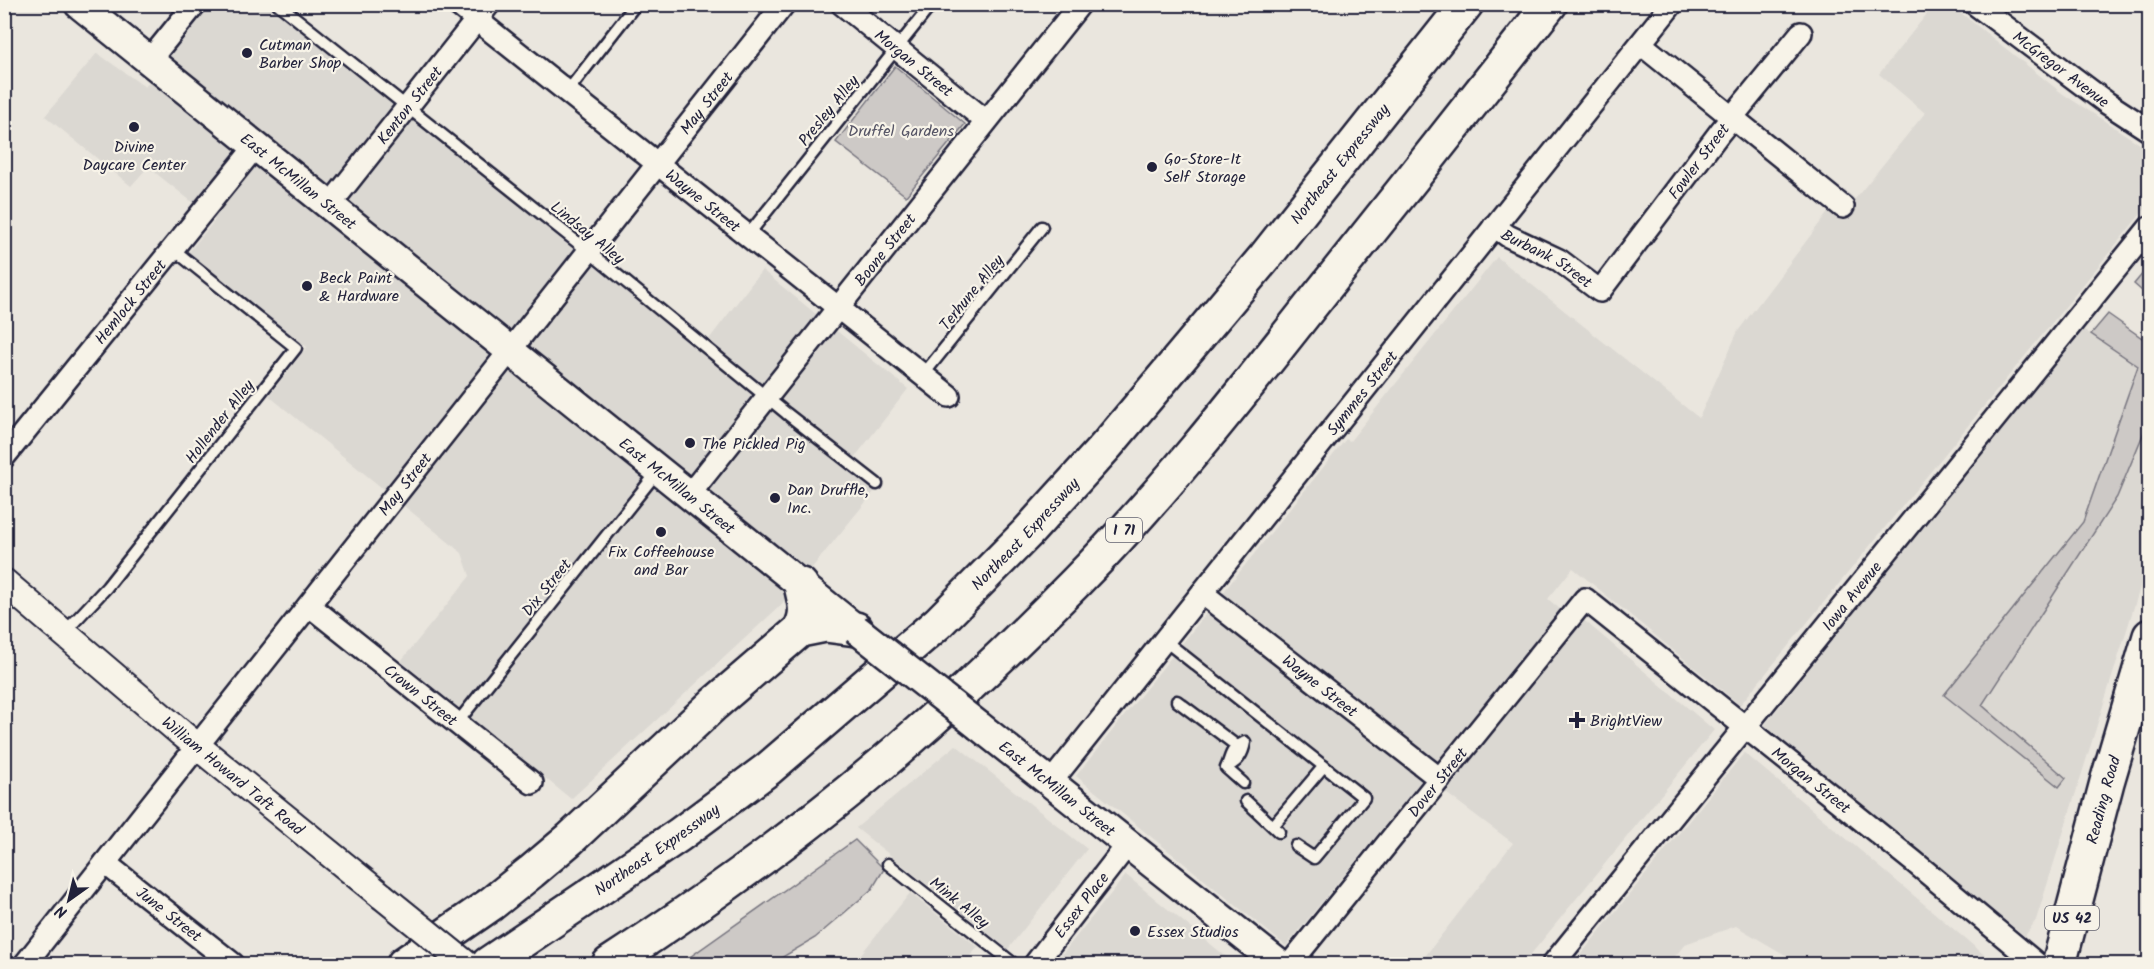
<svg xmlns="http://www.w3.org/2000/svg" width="2154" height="969" viewBox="0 0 2154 969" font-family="Kalam,sans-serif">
	<rect width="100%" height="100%" fill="#eae6de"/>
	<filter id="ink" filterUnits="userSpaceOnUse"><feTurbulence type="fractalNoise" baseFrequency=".0167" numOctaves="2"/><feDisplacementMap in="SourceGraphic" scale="12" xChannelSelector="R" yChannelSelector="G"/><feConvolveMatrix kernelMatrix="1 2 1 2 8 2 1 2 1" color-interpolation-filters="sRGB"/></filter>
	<g filter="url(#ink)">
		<g fill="#dbd8d2">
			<path d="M211,5H269L700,351L762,270L908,389L855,457L883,481L820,558L780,606L571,799L401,661L470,576L462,553L269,396L307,347L188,253L215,220L148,167L131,186L45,116L97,53L145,87Z"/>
			<path d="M1934,5H1951L2063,94L2149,150V204L1740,705L1573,568L1548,599L1561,610L1286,946L1076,776L1346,439L1350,441L1497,257L1699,418L1738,331L1845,190L1855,199L1925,113L1879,74Z"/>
			<path d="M2081,328L2138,365L2083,522L1945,695L2060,786L2066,777L1982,705L2117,497L2149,420V559L2036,920L2025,936L1764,726Z"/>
			<path d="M1580,617L1714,730L1523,964H1419L1513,843L1442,790Z"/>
			<path d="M956,745L1087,849L1008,949L856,828Z"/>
			<path d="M1744,753L1747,755L1995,964H1799L1794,960L1736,926L1685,944L1669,964H1573Z"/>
			<path d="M1126,875L1235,964H1054Z"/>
			<path d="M910,893L978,947L963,964H853Z"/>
		</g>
		<g fill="#cdc9c6" stroke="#787680" stroke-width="1.5">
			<path d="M895,66L965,124L906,196L836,142Z"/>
			<path d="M2149,266V297L2134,284Z"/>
			<path d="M2108,314L2149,343V420L2117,497L1982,705L2066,778L2059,787L1944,695L2083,522L2138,366L2091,334Z"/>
			<path d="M855,840L884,869L872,889L815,938L771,964H680Z"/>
		</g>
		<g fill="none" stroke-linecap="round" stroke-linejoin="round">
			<g stroke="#22223b" stroke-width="15">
				<g id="service">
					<path d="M278,4L588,251L786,413L877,484"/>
					<path d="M567,92L636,4"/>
					<path d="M748,235L932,4"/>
					<path d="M923,375L1042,227"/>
					<path d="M64,633L107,587L296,348L173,249"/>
					<path d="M1164,640L1364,798L1314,858L1296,846"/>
					<path d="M1177,701L1237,746"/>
					<path d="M457,723L658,471"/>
					<path d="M1228,766C1239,762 1243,753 1245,742C1229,750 1232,755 1226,768L1243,783"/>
					<path d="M1246,801L1279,832"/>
					<path d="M1273,826L1324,766"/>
					<path d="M888,864L1014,964"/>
				</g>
			</g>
			<g stroke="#22223b" stroke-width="26">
				<g id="minor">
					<path id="s1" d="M457,4L949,396"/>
					<path id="s2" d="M842,4L986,121"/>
					<path id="s3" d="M1975,4L2107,103L2150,131"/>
					<path d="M1641,44L1843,207"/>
					<path d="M149,61L195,4"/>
					<path id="s4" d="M329,206L489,4"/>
					<path id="s5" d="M1494,226L1508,236L1559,260L1600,291L1720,132L1801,33"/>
					<path id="s6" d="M4,457L255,147"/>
					<path id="s7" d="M689,495L1080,4"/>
					<path id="s8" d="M1202,593L1440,779"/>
					<path id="s9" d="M310,606L532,783"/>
					<path id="s10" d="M1051,782L1672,4"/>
					<path id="s11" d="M105,863L233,964"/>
					<path id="s12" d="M25,964L784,4"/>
					<path id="s13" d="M1035,964L1128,844"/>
					<path id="s14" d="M1290,964L1585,599L1913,861L2037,964"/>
					<path id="s15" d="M1553,964L2150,227"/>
				</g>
			</g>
			<g stroke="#22223b" stroke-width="30">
				<g id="tertiary">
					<path id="s16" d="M4,582L181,733L382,896"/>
				</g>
			</g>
			<g stroke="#22223b" stroke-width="33">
				<g id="secondary">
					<path id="s17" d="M79,4L856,629"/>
					<path id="s18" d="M979,726L1279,964"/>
				</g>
			</g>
			<g stroke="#22223b" stroke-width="38">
				<g id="primary">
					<path id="s19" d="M2059,964L2107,782L2150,636"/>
				</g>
			</g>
			<g stroke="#22223b" stroke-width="38">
				<g id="motorway">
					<path d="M800,630C809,612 805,604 801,585"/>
					<path d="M404,964L491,904L531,872L570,839L714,704L800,630L825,625L856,629"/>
					<path id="s20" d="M488,964L679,835L768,769L938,623L1028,532L1107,445L1265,257L1466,4"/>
					<path d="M609,964C709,899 807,829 898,750C959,697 1019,640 1076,582C1160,497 1235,402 1309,308C1390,207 1470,106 1550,4"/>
				</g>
			</g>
			<use href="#service" stroke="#f7f3e8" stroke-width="10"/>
			<use href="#minor" stroke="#f7f3e8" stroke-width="21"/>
			<use href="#tertiary" stroke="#f7f3e8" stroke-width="26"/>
			<use href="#secondary" stroke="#f7f3e8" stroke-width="28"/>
			<use href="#primary" stroke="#f7f3e8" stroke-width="33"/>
			<use href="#motorway" stroke="#f7f3e8" stroke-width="33"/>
			<g stroke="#22223b" stroke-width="30" stroke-linecap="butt">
				<path id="tertiary-bridge" d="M382,896L466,964"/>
			</g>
			<g stroke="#22223b" stroke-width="33" stroke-linecap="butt">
				<path id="secondary-bridge" d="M856,629L979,726"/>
			</g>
			<use href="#tertiary-bridge" stroke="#f7f3e8" stroke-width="26"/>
			<use href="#secondary-bridge" stroke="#f7f3e8" stroke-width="28"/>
		</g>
	</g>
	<g fill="#22223b" stroke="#f7f3e8" stroke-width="2">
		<circle cx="247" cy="53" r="6"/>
		<circle cx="134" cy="127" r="6"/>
		<circle cx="1152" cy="167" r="6"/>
		<circle cx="307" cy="286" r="6"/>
		<circle cx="690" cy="443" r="6"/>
		<circle cx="775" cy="498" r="6"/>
		<circle cx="661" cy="532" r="6"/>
		<path d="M1574 711h6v6h6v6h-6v6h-6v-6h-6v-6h6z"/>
		<circle cx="1135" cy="931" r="6"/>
	</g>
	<g text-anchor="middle" stroke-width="4.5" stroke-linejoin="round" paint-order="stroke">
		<g fill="#f7f3e8" stroke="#62616f" stroke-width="1.5">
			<rect x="1106" y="518" width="36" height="24" rx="4.5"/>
			<rect x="2045" y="906" width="54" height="24" rx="4.5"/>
		</g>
		<g font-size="15" font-weight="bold" fill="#22223b">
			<text x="1124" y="535">I 71</text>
			<text x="2072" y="923">US 42</text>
		</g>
		<g font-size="16" fill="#22223b" stroke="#f7f3e8" text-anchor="start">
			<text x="259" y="50">Cutman<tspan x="259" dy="18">Barber Shop</tspan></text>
			<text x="134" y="152" text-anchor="middle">Divine<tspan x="134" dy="18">Daycare Center</tspan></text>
			<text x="1164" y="164">Go-Store-It<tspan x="1164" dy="18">Self Storage</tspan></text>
			<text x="319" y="283">Beck Paint<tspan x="319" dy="18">&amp; Hardware</tspan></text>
			<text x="702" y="449">The Pickled Pig</text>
			<text x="787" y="495">Dan Druffle,<tspan x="787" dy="18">Inc.</tspan></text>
			<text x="661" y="557" text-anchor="middle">Fix Coffeehouse<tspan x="661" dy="18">and Bar</tspan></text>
			<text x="1590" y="726">BrightView</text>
			<text x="1147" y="937">Essex Studios</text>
		</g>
		<g font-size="16" fill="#22223b" stroke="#f7f3e8">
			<text dy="6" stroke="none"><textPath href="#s2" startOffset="93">Morgan Street</textPath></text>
			<text dy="6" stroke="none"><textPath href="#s3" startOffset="108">McGregor Avenue</textPath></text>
			<text dy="6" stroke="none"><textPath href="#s12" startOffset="1098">May Street</textPath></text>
			<text dy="6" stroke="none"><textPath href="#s4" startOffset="129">Kenton Street</textPath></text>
			<text transform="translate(828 110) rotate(-51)" y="6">Presley Alley</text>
			<text dy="6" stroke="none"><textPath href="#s5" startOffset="288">Fowler Street</textPath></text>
			<text dy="6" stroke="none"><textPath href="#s20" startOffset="1176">Northeast Expressway</textPath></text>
			<text dy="6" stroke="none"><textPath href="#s17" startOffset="282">East McMillan Street</textPath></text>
			<text dy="6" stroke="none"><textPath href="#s1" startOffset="315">Wayne Street</textPath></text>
			<text transform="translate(588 232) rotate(39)" y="6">Lindsay Alley</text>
			<text dy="6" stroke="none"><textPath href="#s7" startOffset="314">Boone Street</textPath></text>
			<text dy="6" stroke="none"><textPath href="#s5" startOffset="62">Burbank Street</textPath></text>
			<text transform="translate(971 292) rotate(-51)" y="6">Terhune Alley</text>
			<text dy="6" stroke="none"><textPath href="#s6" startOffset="200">Hemlock Street</textPath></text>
			<text dy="6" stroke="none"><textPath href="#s10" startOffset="498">Symmes Street</textPath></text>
			<text transform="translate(219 421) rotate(-52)" y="6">Hollender Alley</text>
			<text dy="6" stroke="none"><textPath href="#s12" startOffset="612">May Street</textPath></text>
			<text dy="6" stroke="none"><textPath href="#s17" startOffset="768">East McMillan Street</textPath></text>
			<text dy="6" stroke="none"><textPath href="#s20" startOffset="690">Northeast Expressway</textPath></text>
			<text transform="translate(546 587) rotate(-51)" y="6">Dix Street</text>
			<text dy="6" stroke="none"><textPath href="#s15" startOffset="474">Iowa Avenue</textPath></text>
			<text dy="6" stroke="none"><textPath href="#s8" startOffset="150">Wayne Street</textPath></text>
			<text dy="6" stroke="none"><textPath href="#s9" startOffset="142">Crown Street</textPath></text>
			<text dy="6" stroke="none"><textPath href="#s16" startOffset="300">William Howard Taft Road</textPath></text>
			<text dy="6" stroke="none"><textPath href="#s14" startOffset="759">Morgan Street</textPath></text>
			<text dy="6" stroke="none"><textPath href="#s14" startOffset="234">Dover Street</textPath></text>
			<text dy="6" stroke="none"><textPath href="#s18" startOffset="100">East McMillan Street</textPath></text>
			<text dy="6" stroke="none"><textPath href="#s19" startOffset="170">Reading Road</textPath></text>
			<text dy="6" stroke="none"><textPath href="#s20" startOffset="204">Northeast Expressway</textPath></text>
			<text transform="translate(960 902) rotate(39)" y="6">Mink Alley</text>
			<text dy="6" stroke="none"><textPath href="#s13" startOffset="75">Essex Place</textPath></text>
			<text dy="6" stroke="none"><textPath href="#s11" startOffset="82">June Street</textPath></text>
		</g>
		<g font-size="16" fill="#555465" stroke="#f7f3e8">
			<text x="901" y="136">Druffel Gardens</text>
		</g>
	</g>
	<rect width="2154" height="969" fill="none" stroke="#f7f3e8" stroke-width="24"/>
	<rect x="12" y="12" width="2130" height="945" fill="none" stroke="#22223b" stroke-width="2" filter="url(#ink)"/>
	<g transform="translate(69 900) rotate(214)" stroke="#f7f3e8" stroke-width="4.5" paint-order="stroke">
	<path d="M0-4.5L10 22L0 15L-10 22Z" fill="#22223b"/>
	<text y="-9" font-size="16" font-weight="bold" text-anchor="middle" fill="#22223b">N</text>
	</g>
</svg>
